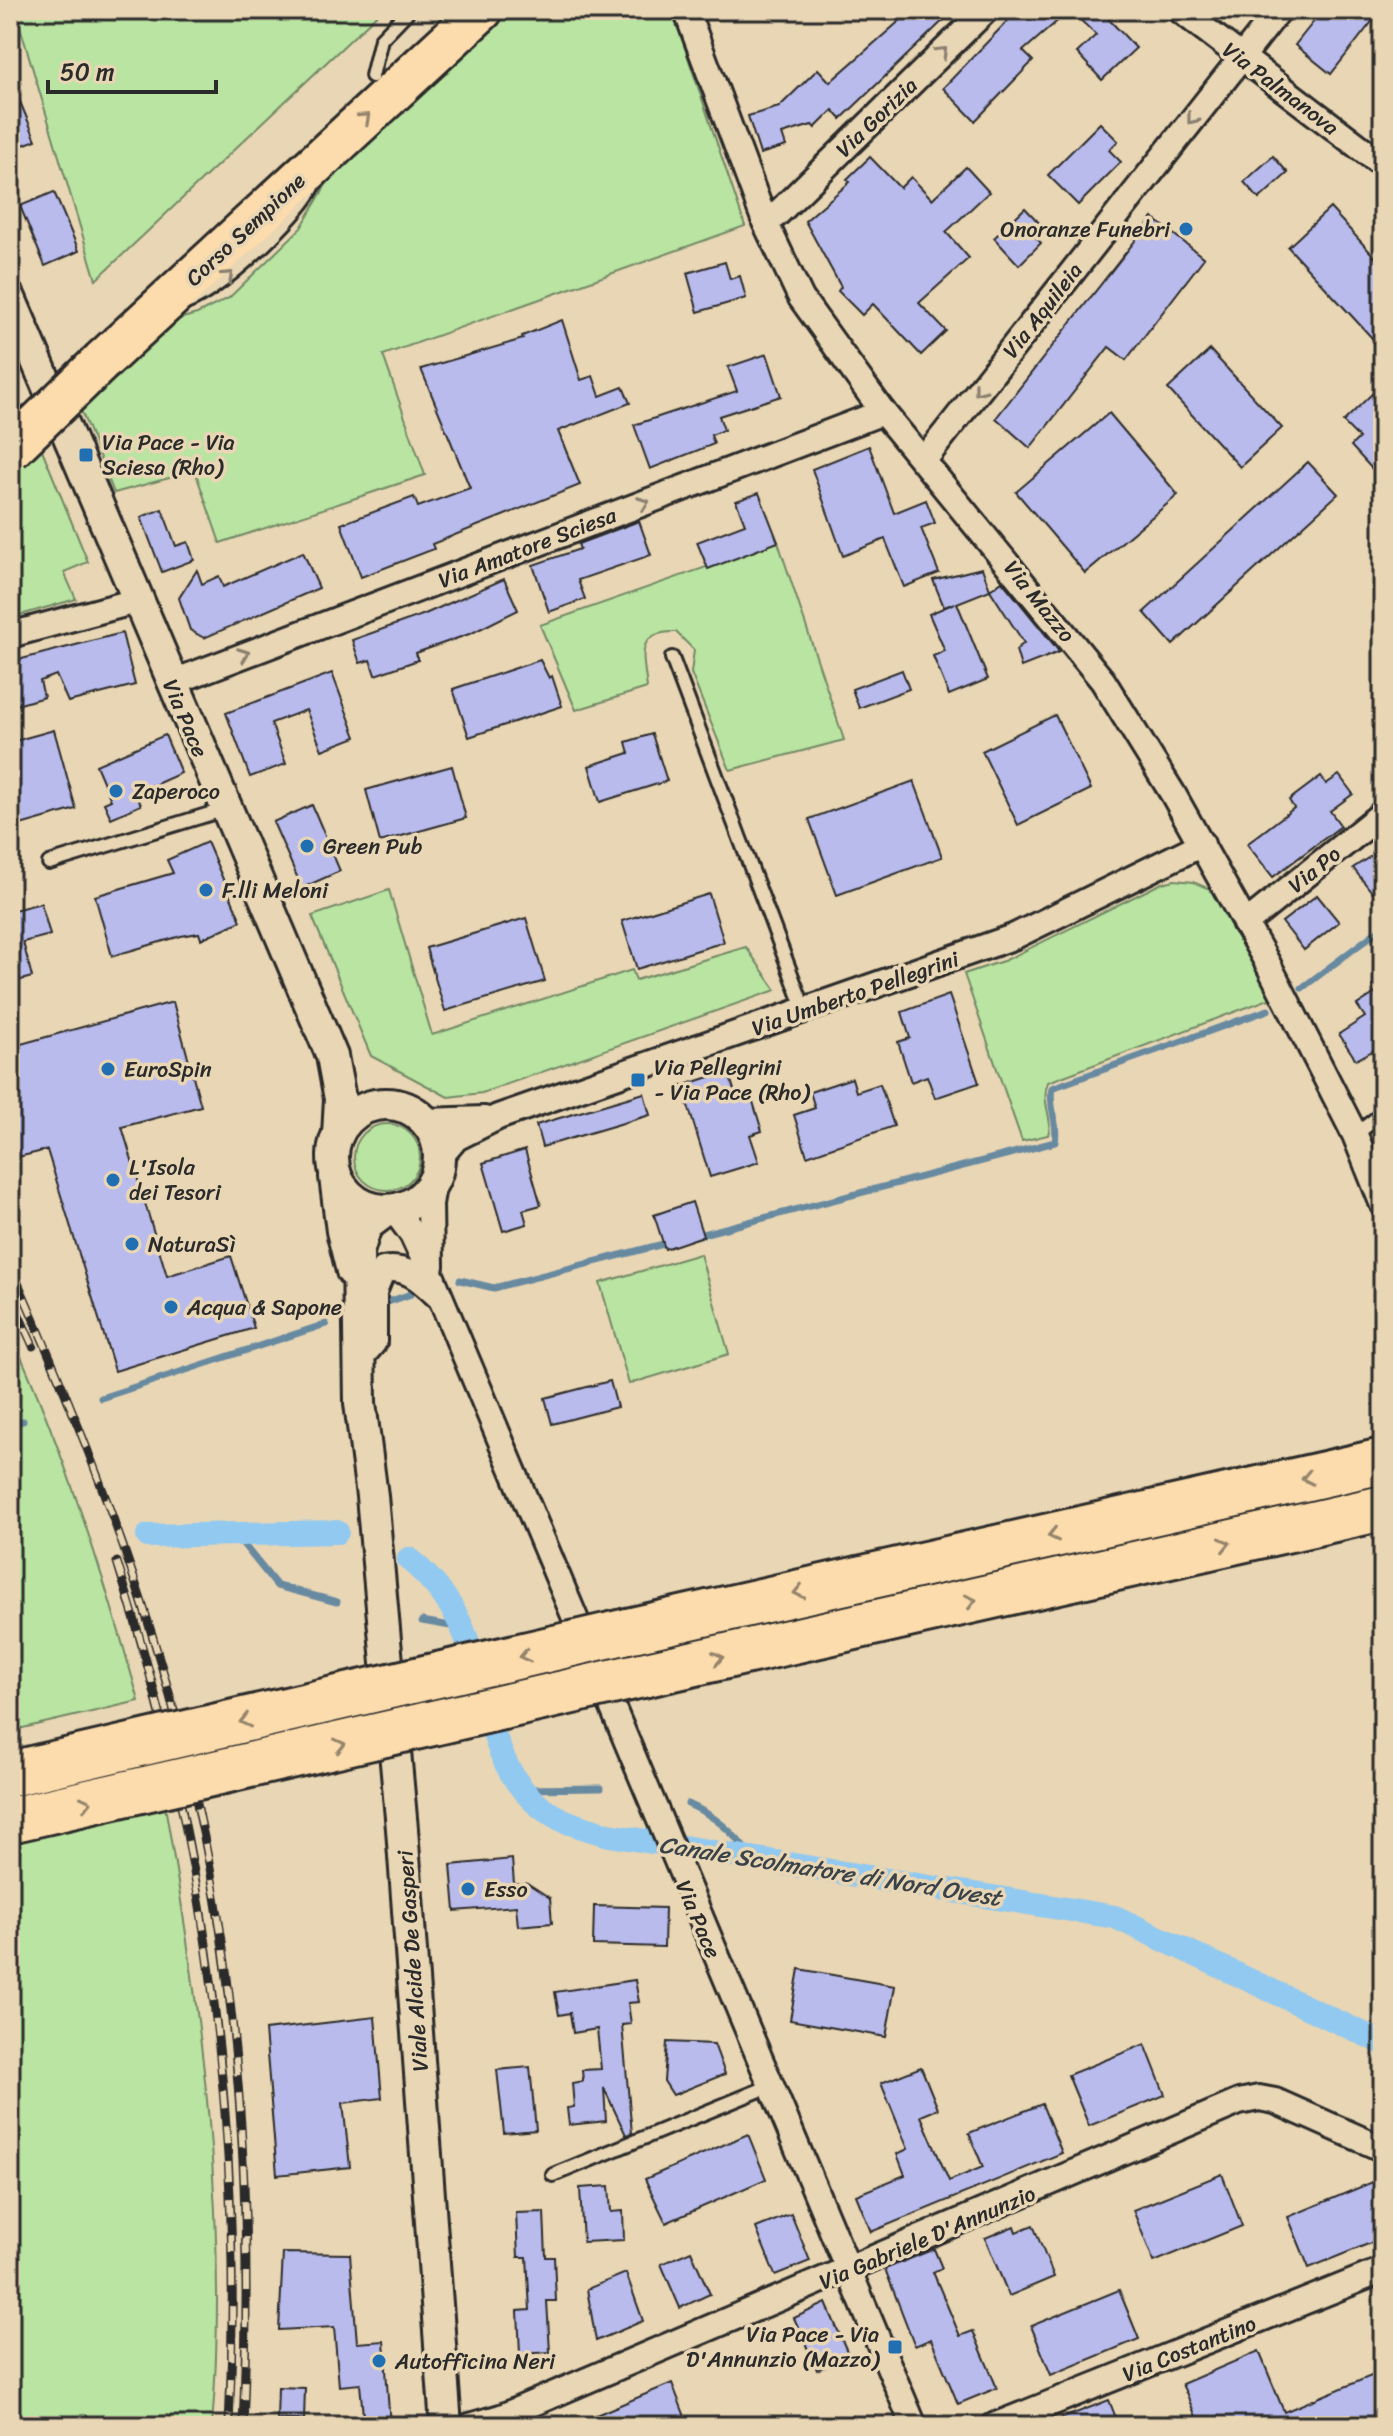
<svg xmlns="http://www.w3.org/2000/svg" width="1393" height="2436" viewBox="0 0 1393 2436" font-family="Sriracha,sans-serif">
	<rect width="100%" height="100%" fill="#e9d6b4"/>
	<filter id="ink" filterUnits="userSpaceOnUse"><feTurbulence type="fractalNoise" baseFrequency=".0125" numOctaves="2"/><feDisplacementMap in="SourceGraphic" scale="16" xChannelSelector="R" yChannelSelector="G"/><feConvolveMatrix kernelMatrix="1 2 1 2 8 2 1 2 1" color-interpolation-filters="sRGB"/></filter>
	<g filter="url(#ink)">
		<g fill="#b9e4a1" stroke="#728866" stroke-width="2">
			<path d="M15,10H382L96,280Z"/>
			<path d="M498,10H672L745,226L383,355L425,475L220,543L195,471L114,493L78,403L164,323L197,314L229,298L301,228L341,159Z"/>
			<path d="M38,440L88,562L64,572L76,599L10,618V467Z"/>
			<path d="M778,542L844,740L730,770L691,673L694,650L676,632C633,631 644,658 647,688L576,710L540,625Z"/>
			<path d="M1175,880L1193,882L1217,892L1277,996L1048,1082C1040,1102 1054,1117 1048,1135L1022,1141L964,974L1006,960L1162,883Z"/>
			<path d="M389,890L432,1035L632,970L636,980L746,947L776,990L482,1093L448,1097L371,1056L312,916Z"/>
			<circle cx="387" cy="1157" r="33"/>
			<path d="M700,1254L729,1354L629,1384L600,1283Z"/>
			<path d="M10,1332C64,1450 104,1577 139,1701L10,1731Z"/>
			<path d="M165,1806C201,2010 229,2219 212,2426H18L10,2332V1841Z"/>
		</g>
		<g fill="none" stroke-linecap="round" stroke-linejoin="round">
			<g stroke="#688aa1" stroke-width="7">
				<path d="M1302,988L1383,927"/>
				<path d="M695,1236L1055,1142C1059,1123 1048,1106 1052,1088L1268,1010"/>
				<path d="M460,1280L494,1288L671,1242"/>
				<path d="M388,1302L411,1294"/>
				<path d="M101,1398L326,1324"/>
				<path d="M10,1423L23,1421"/>
				<path d="M235,1534L277,1586L337,1602"/>
				<path d="M422,1621L462,1628"/>
				<path d="M524,1789L601,1788"/>
				<path d="M688,1804C714,1815 734,1832 750,1856"/>
			</g>
			<g stroke="#91c9f0" stroke-width="24">
				<path d="M148,1536L337,1532"/>
				<path d="M409,1559C435,1581 454,1605 466,1637C487,1692 490,1770 542,1808C562,1823 585,1828 609,1835L1115,1917L1383,2043"/>
			</g>
		</g>
		<g fill="#b9bbed" stroke="#2b2b2b" stroke-width="2">
			<path d="M912,10H954L841,119L833,110L815,128L812,125L782,134L786,146L760,154L748,116L779,107L818,69L830,82Z"/>
			<path d="M1018,10H1070L1023,51L1033,61L975,121L943,88Z"/>
			<path d="M1070,10H1100L1136,48L1102,80L1077,53L1096,35Z"/>
			<path d="M1323,10H1381L1331,74L1295,45Z"/>
			<path d="M10,78L36,140L10,150Z"/>
			<path d="M1100,123L1118,141L1109,150L1121,162L1078,205L1048,175Z"/>
			<path d="M1273,156L1288,173L1259,199L1244,182Z"/>
			<path d="M870,157L900,188L911,177L932,199L966,167L989,192L946,232L969,258L919,303L946,331L921,355L873,304L862,315L838,291L841,287L805,221L850,182L847,179Z"/>
			<path d="M54,192L79,251L45,266L20,206Z"/>
			<path d="M1025,208L1045,229L1036,237L1041,243L1019,265L994,238Z"/>
			<path d="M1330,208L1383,266V330L1373,339L1288,247Z"/>
			<path d="M1153,218L1204,258L1126,360L1109,347L1030,448L996,418Z"/>
			<path d="M725,262L730,279L740,276L746,298L698,312L687,273Z"/>
			<path d="M562,320L581,380L593,376L600,396L623,387L630,403L558,431L580,485L432,544L434,549L361,577L341,524L414,497L418,507L470,488L421,369L523,339L522,336Z"/>
			<path d="M1210,350L1282,428L1240,467L1168,389Z"/>
			<path d="M767,354L781,396L719,416L724,430L711,435L714,444L650,469L634,425L737,391L728,367Z"/>
			<path d="M1383,383V462L1374,471L1351,446L1359,438L1343,422Z"/>
			<path d="M1109,413L1178,495L1085,573L1016,492Z"/>
			<path d="M869,446L894,513L926,500L935,523L921,528L939,573L904,587L885,539L843,556L812,469Z"/>
			<path d="M1308,462L1338,494L1173,645L1144,612Z"/>
			<path d="M759,493L778,542L708,569L697,542L745,524L736,501Z"/>
			<path d="M162,509L176,546L188,542L194,560L162,572L141,517Z"/>
			<path d="M639,521L651,555L578,580L585,599L549,612L533,565L580,549L578,544Z"/>
			<path d="M303,552L319,588L204,638L190,630L179,598L197,570L202,584L219,576L223,587Z"/>
			<path d="M982,568L990,590L957,603L988,679L949,695L933,656L945,651L929,614L955,603L944,607L933,580Z"/>
			<path d="M504,579L518,610L472,633L416,653L418,660L375,675L370,660L360,663L352,640L425,614Z"/>
			<path d="M1002,581L1054,645L1059,652L1021,667L1016,650L1024,643L990,590Z"/>
			<path d="M122,633L135,685L68,702L56,675L40,681L44,697L10,707V662Z"/>
			<path d="M540,660L549,678L552,676L562,706L469,737L453,689Z"/>
			<path d="M902,670L909,689L859,708L852,689Z"/>
			<path d="M332,673L356,737L322,750L306,710L271,723L286,764L250,777L226,713Z"/>
			<path d="M1055,715L1091,789L1018,825L982,751Z"/>
			<path d="M54,730L76,809L10,828V758L15,756L11,742Z"/>
			<path d="M652,734L667,781L600,802L589,766L629,753L626,742Z"/>
			<path d="M165,735L181,773L136,793L141,805L111,818L104,803L111,800L96,765Z"/>
			<path d="M452,766L466,818L380,842L366,790Z"/>
			<path d="M1339,775L1353,794L1330,811L1341,826L1273,877L1247,844L1294,808L1289,800L1321,776L1326,784Z"/>
			<path d="M914,781L942,857L837,895L809,819Z"/>
			<path d="M312,805L340,871L302,888L273,822Z"/>
			<path d="M207,842L241,921L201,939L199,933L181,936L112,956L95,896L173,873L167,860Z"/>
			<path d="M1383,848V906L1353,868Z"/>
			<path d="M709,894L724,942L637,969L622,921Z"/>
			<path d="M1317,895L1339,922L1304,950L1282,922Z"/>
			<path d="M41,903L50,935L23,942L32,977L10,983V911Z"/>
			<path d="M526,918L545,981L445,1011L426,948Z"/>
			<path d="M1383,988V1045L1356,1060L1339,1034L1365,1017L1357,1005Z"/>
			<path d="M949,995L979,1083L935,1098L927,1076L911,1082L898,1042L910,1038L902,1012Z"/>
			<path d="M173,1002L201,1106L122,1127L167,1276L231,1256L254,1328L115,1371L47,1150L10,1159V1047Z"/>
			<path d="M728,1071L736,1096L750,1092L762,1131L750,1135L759,1162L710,1177L682,1086Z"/>
			<path d="M852,1078L856,1092L880,1084L894,1126L807,1156L794,1115L815,1108L810,1092Z"/>
			<path d="M644,1093L650,1115L542,1147L536,1125Z"/>
			<path d="M525,1150L541,1205L523,1210L527,1224L503,1231L483,1163Z"/>
			<path d="M692,1202L703,1236L665,1249L654,1215Z"/>
			<path d="M610,1381L617,1407L552,1424L545,1398Z"/>
			<path d="M512,1859L514,1884L527,1883L550,1898L552,1923L518,1926L516,1906L455,1911L451,1865Z"/>
			<path d="M594,1906L665,1908L664,1947L593,1945Z"/>
			<path d="M799,1969L895,1986L886,2037L790,2020Z"/>
			<path d="M635,1980L639,2002L628,2003L631,2024L622,2025L632,2133L626,2135L604,2088L606,2121L569,2125L567,2108L574,2107L572,2083L583,2081L582,2070L601,2069L597,2029L573,2033L570,2013L559,2015L555,1992Z"/>
			<path d="M375,2017L382,2098L343,2103L350,2167L277,2175L265,2030Z"/>
			<path d="M667,2042L714,2044L725,2074L673,2095L664,2081Z"/>
			<path d="M1145,2044L1165,2095L1089,2126L1068,2075Z"/>
			<path d="M530,2067L536,2130L504,2133L497,2070Z"/>
			<path d="M921,2067L938,2109L921,2116L949,2181L983,2167L969,2133L1042,2104L1062,2153L871,2232L856,2195L905,2175L897,2154L908,2149L881,2083Z"/>
			<path d="M748,2134L766,2179L666,2223L645,2179Z"/>
			<path d="M1222,2174L1242,2226L1154,2262L1133,2210Z"/>
			<path d="M1375,2181L1383,2201V2238L1309,2268L1288,2217Z"/>
			<path d="M609,2186L611,2212L623,2211L624,2240L583,2242L580,2188Z"/>
			<path d="M544,2212L546,2257H554L556,2301H547L550,2352L520,2354L518,2311L530,2310L527,2257H518L516,2213Z"/>
			<path d="M791,2214L810,2261L775,2275L756,2228Z"/>
			<path d="M1033,2225L1054,2277L1009,2296L985,2238L1014,2226L1016,2232Z"/>
			<path d="M934,2249L942,2268L933,2272L960,2336L973,2331L997,2388L958,2404L931,2339L915,2346L885,2269Z"/>
			<path d="M691,2251L710,2294L680,2308L661,2264Z"/>
			<path d="M283,2253L350,2254L357,2343L384,2341L390,2426H364L360,2384L339,2386L334,2327L279,2330Z"/>
			<path d="M626,2273L643,2321L596,2341L587,2289Z"/>
			<path d="M1119,2290L1139,2339L1051,2375L1031,2326Z"/>
			<path d="M826,2303L849,2356L817,2370L794,2318Z"/>
			<path d="M1259,2351L1284,2412L1376,2374L1383,2390V2426H1200L1182,2384Z"/>
			<path d="M672,2383L687,2422L678,2426H570Z"/>
			<path d="M278,2387L305,2388L304,2420L277,2419Z"/>
			<path d="M1109,2400L1119,2426H1045V2425Z"/>
		</g>
		<g fill="none" stroke-linecap="round" stroke-linejoin="round">
			<g stroke="#2b2b2b" stroke-width="18">
				<g id="service">
					<path d="M372,76L381,39L409,10"/>
					<path d="M182,304C213,298 302,214 314,185"/>
					<path d="M672,658L805,1011"/>
					<path d="M49,863L226,809"/>
					<path d="M1355,1135L1383,1113"/>
					<path d="M553,2175L770,2086"/>
				</g>
			</g>
			<g stroke="#2b2b2b" stroke-width="30">
				<g id="minor">
					<path d="M686,10L765,222L801,298L883,412L1103,681L1173,794L1268,964L1355,1135L1383,1205"/>
					<path d="M1180,10L1383,165"/>
					<path d="M765,222L776,215L986,10"/>
					<path d="M924,460L1279,10"/>
					<path d="M10,635L136,601"/>
					<path d="M171,683L883,412"/>
					<path d="M1245,924L1383,813"/>
					<path d="M426,1121L484,1119"/>
					<path d="M440,1157L456,1138L498,1117L1013,937L1202,844"/>
					<path d="M394,1210L412,1234L432,1277L914,2426"/>
					<path d="M431,1266L430,1204L434,1181"/>
					<path d="M363,1355L374,1342V1292L383,1270C406,1265 421,1280 437,1295"/>
					<path d="M470,2426L501,2417L1239,2102L1259,2098L1275,2101L1383,2149"/>
					<path d="M994,2426L1383,2270"/>
				</g>
			</g>
			<g stroke="#2b2b2b" stroke-width="36">
				<g id="tertiary">
					<path d="M10,298L332,1056L340,1099L338,1135"/>
					<circle cx="386" cy="1157" r="53"/>
					<path d="M335,1177L342,1231L352,1271"/>
					<path d="M386,1211L366,1226L358,1252L360,1403L372,1496L402,1829L446,2426"/>
				</g>
			</g>
			<g stroke="#2b2b2b" stroke-width="46">
				<path id="trunk" d="M102,361L482,10"/>
			</g>
			<g stroke="#2b2b2b" stroke-width="50">
				<g id="motorway">
					<path d="M628,1631L1383,1461"/>
					<path d="M642,1675L1383,1508"/>
				</g>
			</g>
			<use href="#service" stroke="#e9d6b4" stroke-width="12"/>
			<use href="#minor" stroke="#e9d6b4" stroke-width="24"/>
			<use href="#tertiary" stroke="#e9d6b4" stroke-width="30"/>
			<use href="#trunk" stroke="#fcdcac" stroke-width="40"/>
			<use href="#motorway" stroke="#fcdcac" stroke-width="44"/>
			<g stroke="#2b2b2b" stroke-width="9">
				<g id="rail">
					<path d="M10,1265C81,1424 143,1584 185,1753C240,1972 253,2202 243,2426"/>
					<path d="M10,1295L33,1346"/>
					<path d="M117,1562C206,1842 244,2133 229,2426"/>
				</g>
			</g>
			<use href="#rail" stroke="#e9d6b4" stroke-width="6" stroke-dasharray="18" stroke-linecap="butt"/>
			<g stroke="#2b2b2b" stroke-width="46" stroke-linecap="butt">
				<path id="trunk-bridge" d="M10,450L102,361"/>
			</g>
			<g stroke="#2b2b2b" stroke-width="50" stroke-linecap="butt">
				<g id="motorway-bridge">
					<path d="M10,1774L628,1631"/>
					<path d="M10,1820L642,1675"/>
				</g>
			</g>
			<use href="#trunk-bridge" stroke="#fcdcac" stroke-width="40"/>
			<use href="#motorway-bridge" stroke="#fcdcac" stroke-width="44"/>
		</g>
		<defs><path id="oneway-chevron" d="M-2-3.5L2.5 0L-2 3.5" fill="none" stroke-width="1.6" stroke-linecap="round" stroke-linejoin="round" transform="scale(2)"/></defs>
		<g stroke="#8a8070">
			<use href="#oneway-chevron" transform="translate(942 52) rotate(-44)"/>
			<use href="#oneway-chevron" transform="translate(1192 119) rotate(128)"/>
			<use href="#oneway-chevron" transform="translate(228 276) rotate(-43)"/>
			<use href="#oneway-chevron" transform="translate(979 390) rotate(128)"/>
			<use href="#oneway-chevron" transform="translate(644 503) rotate(-21)"/>
			<use href="#oneway-chevron" transform="translate(244 654) rotate(-21)"/>
		</g>
		<g stroke="#94846c">
			<use href="#oneway-chevron" transform="translate(365 118) rotate(-43)"/>
			<use href="#oneway-chevron" transform="translate(1307 1478) rotate(168)"/>
			<use href="#oneway-chevron" transform="translate(1053 1535) rotate(167)"/>
			<use href="#oneway-chevron" transform="translate(1225 1544) rotate(-13)"/>
			<use href="#oneway-chevron" transform="translate(799 1592) rotate(167)"/>
			<use href="#oneway-chevron" transform="translate(971 1601) rotate(-13)"/>
			<use href="#oneway-chevron" transform="translate(525 1656) rotate(167)"/>
			<use href="#oneway-chevron" transform="translate(718 1658) rotate(-13)"/>
			<use href="#oneway-chevron" transform="translate(245 1721) rotate(167)"/>
			<use href="#oneway-chevron" transform="translate(340 1745) rotate(-13)"/>
			<use href="#oneway-chevron" transform="translate(86 1803) rotate(-13)"/>
		</g>
	</g>
	<g fill="#1f6fb2" stroke="#e9d6b4" stroke-width="3">
		<circle cx="1186" cy="229" r="8"/>
		<rect x="78" y="447" width="16" height="16" rx="4"/>
		<circle cx="116" cy="791" r="8"/>
		<circle cx="307" cy="846" r="8"/>
		<circle cx="206" cy="890" r="8"/>
		<circle cx="108" cy="1069" r="8"/>
		<rect x="630" y="1072" width="16" height="16" rx="4"/>
		<circle cx="113" cy="1180" r="8"/>
		<circle cx="132" cy="1244" r="8"/>
		<circle cx="171" cy="1307" r="8"/>
		<circle cx="468" cy="1889" r="8"/>
		<rect x="887" y="2339" width="16" height="16" rx="4"/>
		<circle cx="379" cy="2361" r="8"/>
	</g>
	<g text-anchor="middle" stroke-width="7" stroke-linejoin="round" paint-order="stroke">
		<g font-size="22" fill="#2b2b2b" stroke="#e9d6b4">
			<text transform="translate(1281 88) rotate(37)" y="8">Via Palmanova</text>
			<text transform="translate(876 117) rotate(-44)" y="8">Via Gorizia</text>
			<text transform="translate(245 229) rotate(-43)" y="8">Corso Sempione</text>
			<text transform="translate(1042 310) rotate(-52)" y="8">Via Aquileia</text>
			<text transform="translate(527 547) rotate(-21)" y="8">Via Amatore Sciesa</text>
			<text transform="translate(1040 601) rotate(51)" y="8">Via Mazzo</text>
			<text transform="translate(186 718) rotate(67)" y="8">Via Pace</text>
			<text transform="translate(1314 869) rotate(-39)" y="8">Via Po</text>
			<text transform="translate(855 993) rotate(-19)" y="8">Via Umberto Pellegrini</text>
			<text transform="translate(699 1919) rotate(67)" y="8">Via Pace</text>
			<text transform="translate(412 1961) rotate(-94)" y="8">Viale Alcide De Gasperi</text>
			<text transform="translate(927 2237) rotate(-23)" y="8">Via Gabriele D'Annunzio</text>
			<text transform="translate(1189 2348) rotate(-22)" y="8">Via Costantino</text>
		</g>
		<g font-size="22" fill="#2b2b2b" stroke="#e9d6b4" text-anchor="start">
			<text x="1170" y="237" text-anchor="end">Onoranze Funebri</text>
			<text x="102" y="450">Via Pace - Via<tspan x="102" dy="25">Sciesa (Rho)</tspan></text>
			<text x="132" y="799">Zaperoco</text>
			<text x="323" y="854">Green Pub</text>
			<text x="222" y="898">F.lli Meloni</text>
			<text x="654" y="1075">Via Pellegrini<tspan x="654" dy="25">- Via Pace (Rho)</tspan></text>
			<text x="124" y="1077">EuroSpin</text>
			<text x="129" y="1175">L'Isola<tspan x="129" dy="25">dei Tesori</tspan></text>
			<text x="148" y="1252">NaturaSì</text>
			<text x="187" y="1315">Acqua &amp; Sapone</text>
			<text x="484" y="1897">Esso</text>
			<text x="879" y="2342" text-anchor="end">Via Pace - Via<tspan x="879" dy="25">D'Annunzio (Mazzo)</tspan></text>
			<text x="395" y="2369">Autofficina Neri</text>
		</g>
		<g font-size="24" font-style="italic" fill="#3a4349" stroke="#e9d6b4">
			<text transform="translate(830 1871) rotate(9)" y="8">Canale Scolmatore di Nord Ovest</text>
		</g>
	</g>
	<rect width="1393" height="2436" fill="none" stroke="#e9d6b4" stroke-width="40"/>
	<rect x="20" y="20" width="1353" height="2396" fill="none" stroke="#2b2b2b" stroke-width="3" filter="url(#ink)"/>
	<path d="M48 80v12h168v-12" fill="none" stroke="#2b2b2b" stroke-width="4"/>
	<text x="60" y="80" font-size="24" fill="#2b2b2b" stroke="#e9d6b4" stroke-width="6" paint-order="stroke">50 m</text>
</svg>
